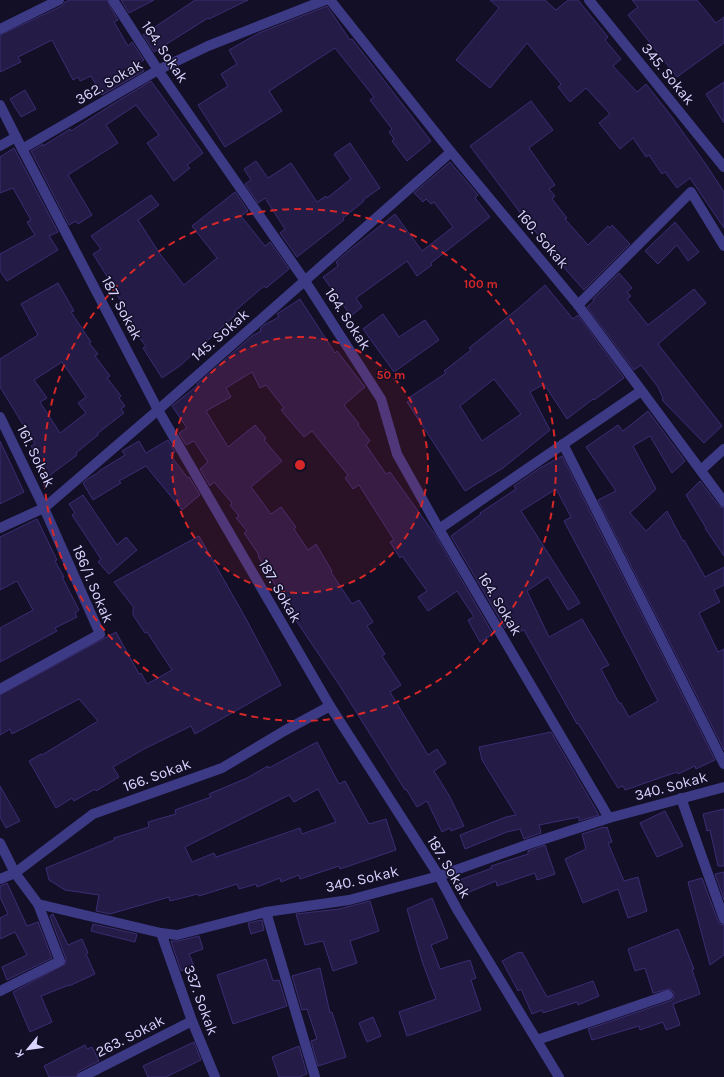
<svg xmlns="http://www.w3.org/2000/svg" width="724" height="1077" viewBox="0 0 724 1077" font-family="Karla,sans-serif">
	<rect width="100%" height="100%" fill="#130f26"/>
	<g fill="#241b47" stroke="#3b2d73" fill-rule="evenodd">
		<path d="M70,0H107L118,20L114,22L128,46L132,42L144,60L139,63L144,71L102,95L91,76L80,81L78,77L73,80L52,40L18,57L21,62L0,72V35L62,6L65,2Z"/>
		<path d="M121,0H154L129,13Z"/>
		<path d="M195,0H248L209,19L208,18L154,52L143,35Z"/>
		<path d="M490,0H545L556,10L568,0H578L608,37L605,40L621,59L613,66L637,92L646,84L672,117L707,166L724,192V228L690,178L677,188L665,172L662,174L649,155L646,157L633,138L620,149L599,123L610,114L586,88L570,102L558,87L561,84L527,43L490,88L456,60L499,8Z"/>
		<path d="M632,0H697L716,23L724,17V43L677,77L628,15L638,7Z"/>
		<path d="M327,6L350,40L352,39L431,141L407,161L392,141L394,139L389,132L392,129L370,100L374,97L335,48L269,91L282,111L225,147L198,105L228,86L221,74L237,64L229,50L259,33Z"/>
		<path d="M151,81L203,153L187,165L190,168L174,181L147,143L159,135L136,105L106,125L118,143L68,175L92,215L78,224L76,221L69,225L31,151L43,144V146L70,129L71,131L108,107Z"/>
		<path d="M724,82V123L706,94Z"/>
		<path d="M25,90L36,109L21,117L10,99Z"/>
		<path d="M531,101L553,130L529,148L555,185L549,189L555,196L552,199L567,218L565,219L588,245L608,226L610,228L612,225L630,244L584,290L559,262V260L525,219L470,146Z"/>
		<path d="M350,143L380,188L363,200L364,201L343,218L344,220L297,257L280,233L285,229L265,198L258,203L245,184L251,180L244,169L256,161L268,178L291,163L317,202L326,196L327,198L351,179L334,154Z"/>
		<path d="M14,148L58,232L49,236L58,250L7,281L0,271V254L35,235L27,222L31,220L13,188L0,193V157Z"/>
		<path d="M450,162L478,195L475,198L490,217L431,263L432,265L417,276L407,261L356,298L362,307L351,316L323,277L338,266L336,262L351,249L395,214L422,251L453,227L434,202L431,204L426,199L423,202L414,193Z"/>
		<path d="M235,192L248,211L241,216L265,246L270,242L289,269L266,288L264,286L235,311V315L181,365L162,378L143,348L146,346L129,325L133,321L120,304L122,302L113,290L115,289L93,254L101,249L91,236L151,195L159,205L138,220L160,254L184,285L217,258L192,226Z"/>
		<path d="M675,222L699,252L688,261L677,245L658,264L645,251Z"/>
		<path d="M619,273L632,288L627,292L631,296L627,299L648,325L694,289L706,303L658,344L722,426L704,443L662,400L663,398L658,387L641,365L634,370L587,307L594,301L593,299Z"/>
		<path d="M58,283L74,311L71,312L91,342L89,343L98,354L95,356L110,376L107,378L121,396L119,398L125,406L121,409L124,413L98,433V435L76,453L77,455L49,476L40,463L42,461L31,446L35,444L0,387V359L38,335L21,304ZM62,362L86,397L78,403L86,413L60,433L40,402L47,398L34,380Z"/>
		<path d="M545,285L573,319L578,315L624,378L594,400L593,399L567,419L544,384L530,392L550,430L503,468L465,491L407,402L412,399L410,397L446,373L444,371L471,350L469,348L520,307ZM494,379L521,414L482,441L460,406Z"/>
		<path d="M300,299L335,353L337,351L365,387L344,405L359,424L358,425L370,441L366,445L386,474L390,472L436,536L493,634L480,642L468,620L474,617L457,591L428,611L418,597L427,591L402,556L400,558L390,542L394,540L359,485L353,489L345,478L348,475L312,431L304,437L281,410L284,408L266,385L260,388L252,372L226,388L231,397L206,411L228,447L255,425L266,438L264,440L282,461L251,487L271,514L281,507L296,527L294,529L308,550L316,544L332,571L331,572L352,604L359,600L373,622L367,626L385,654L382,656L401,685L390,692L428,755L437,749L446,763L434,771L450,797L464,826L451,831L450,828L442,832L427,801L417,807L406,789L405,790L340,686L285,604L286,603L258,556L259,555L244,533L247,531L236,518L239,516L230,505L232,503L214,482L210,486L200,469L208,462L194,441L186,445L179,433L187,428L172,406L198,385L197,384L252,336L261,331L260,329L264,325L279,317L277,314Z"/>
		<path d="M383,314L399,337L425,320L439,340L394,372L363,329Z"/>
		<path d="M648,411L685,461L672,473L650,436L633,446L656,489L630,513L646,531L667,511L683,541L684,540L705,577L724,567V585L714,590L720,602L699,613L718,652L724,649V750L598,500L616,491L586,447L618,425L623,431Z"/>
		<path d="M168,440L175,452L170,455L188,478L189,477L200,495L182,510L146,466L119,481L121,483L93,500L83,483L86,480L99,472V471L125,455L122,451L139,441L146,453Z"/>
		<path d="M0,441L24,492L0,504Z"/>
		<path d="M562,456L715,760L696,769L695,766L678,774L677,772L625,790L623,786L618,788L578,723L577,724L524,630L519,632L514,622L505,628L451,536L481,514L480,513L516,489L514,486L540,468ZM556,489L571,517L564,521L601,591L658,701L629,717L621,703H619L601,669L609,665L582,619L549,637L527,591L548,577L568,610L580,603L521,511Z"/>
		<path d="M700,481L719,506L724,508V556L705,528H706L686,495Z"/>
		<path d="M83,495L117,545L126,537L137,550L109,574L98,562L101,559L72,515L75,513L69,504Z"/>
		<path d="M37,519L57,560L55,561L64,577H62L79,610L75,613L77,617L55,628L57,631L0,662V628L33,610L17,581L0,590V537Z"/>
		<path d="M199,536L245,617L281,685L195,734L191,726L144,749L113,767L119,777L96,791L95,789L74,801L72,798L56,808L29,761L41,754L42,755L98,721L79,699L12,734L10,729L0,735V695L116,632L139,674L141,673L147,684L172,670L147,632L145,633L133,615V609L134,608L114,582Z"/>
		<path d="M551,732L599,815L579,821V817L539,825L541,833L524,839L520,829L507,832L465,849L460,835L506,817L516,815L482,760L479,747Z"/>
		<path d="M317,742L339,784L345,781L369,824L386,819L396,850L340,869L339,866L300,879L299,875L281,882L280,878L257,887L256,884L239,889L237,884L199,896L198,894L170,901L169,897L110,914L96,911L99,895L65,890L49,880L46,868L114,840V838L149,827L148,822L176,814L175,810L211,797L209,794L247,778L268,766L269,768ZM318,789L336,822L302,834L300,828L216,857L214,853L192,862L185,847L289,795L294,802Z"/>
		<path d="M0,786L20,821L6,828L0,817Z"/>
		<path d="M724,809V866H718L710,830L707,831L703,814Z"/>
		<path d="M665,811L683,846L657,857L640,823Z"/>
		<path d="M604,827V828L607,827L612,842L608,843L624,881L638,877L647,911L628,918L618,889L583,903L565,859L586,849L582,834Z"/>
		<path d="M545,845L555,874L537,880L535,873L497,886L496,881L462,895L457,881L492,868L491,866L528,854V851Z"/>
		<path d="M724,872V900L715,874Z"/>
		<path d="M702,878L718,921L720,924L724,925V955L710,965L688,882Z"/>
		<path d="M7,883L27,926L38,922L52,958L7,980L2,967L27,955L15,932L0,939V918L8,914L0,897V886Z"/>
		<path d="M432,898L448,938L431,945L440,969L470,960L476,978L471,980L481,1010L407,1036L399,1012L436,999L422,961L407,909Z"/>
		<path d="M370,901L379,931L350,941L357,963L333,971L323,941L305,945L296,914L339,909Z"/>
		<path d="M53,914L68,945L82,939L88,953L86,954L95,974L69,986V985L41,996L52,1022L30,1032L13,992L65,964L66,959L50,916Z"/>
		<path d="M262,920L264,930L251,934L248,923Z"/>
		<path d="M93,924L137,934L135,942L91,931Z"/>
		<path d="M678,929L694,969H692L700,994L673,1004L680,1025L666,1030L663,1022L640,1030L639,1026L592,1040L588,1029L670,1001L673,999L674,993L670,989L653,993L645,968L635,971L628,949Z"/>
		<path d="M199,936L203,949L189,954L194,966L181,971L171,941H178Z"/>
		<path d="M519,952V953L522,952L547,997L593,981L599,996L578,1005L577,1002L543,1013L542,1010L532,1014L521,989L518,991L502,961Z"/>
		<path d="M266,959L273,981L279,980L287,1006L233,1024L217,975Z"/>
		<path d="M320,968L330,1013L332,1012L346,1057L318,1066L311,1041L317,1039L307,1009L302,1010L292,976Z"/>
		<path d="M373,1017L381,1036L367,1042L359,1023Z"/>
		<path d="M194,1042L201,1060L166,1077H148L143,1066Z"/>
		<path d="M85,1045L87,1049L92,1047L99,1061L79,1071L76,1077H49L44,1066Z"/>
		<path d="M299,1046L307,1074L299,1077H279L272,1057Z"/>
	</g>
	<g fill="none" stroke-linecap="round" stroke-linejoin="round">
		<g stroke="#3d3a85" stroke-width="10">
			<path d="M113,0L158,70L305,281L381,399L397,454L439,529L609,818"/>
			<path d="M330,0L451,152L578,305L724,502"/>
			<path d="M589,0L724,167"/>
			<path d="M0,29L59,0"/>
			<path d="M0,105L16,137L158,410L330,706L439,876L458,911L559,1077"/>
			<path d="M0,146L16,137"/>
			<path d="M22,149L158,70L208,46L325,0"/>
			<path d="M578,305L691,192L724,246"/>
			<path d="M0,417L44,508L100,634L0,689"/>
			<path d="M563,444L724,764"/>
			<path d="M701,470L724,449"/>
			<path d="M0,528L44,508L158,410L451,152"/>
			<path d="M439,529L641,391"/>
			<path d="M681,798L724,919"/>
			<path d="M0,843L15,873L38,904L161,933L177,935L266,912L349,900L439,876L529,844L609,818L724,787"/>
			<path d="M0,879L15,873L93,814L222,768L284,731L330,706"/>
			<path d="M266,912L315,1077"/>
			<path d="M161,933L192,1021L215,1077"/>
			<path d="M0,991L60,961L38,904"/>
			<path d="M537,1040L668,995"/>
			<path d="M82,1077L192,1021"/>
		</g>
	</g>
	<circle cx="300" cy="465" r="128" fill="#d62828" fill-opacity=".12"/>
	<g fill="none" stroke="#d62828" stroke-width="2" stroke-dasharray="7 5">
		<circle cx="300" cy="465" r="128"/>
		<circle cx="300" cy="465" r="256"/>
	</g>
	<g text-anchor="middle" stroke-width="3" stroke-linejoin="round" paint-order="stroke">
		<g font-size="15" fill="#d9d4ff" stroke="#130f26">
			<text transform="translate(165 52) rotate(56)" y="5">164. Sokak</text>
			<text transform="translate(668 74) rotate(51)" y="5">345. Sokak</text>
			<text transform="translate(109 82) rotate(-30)" y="5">362. Sokak</text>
			<text transform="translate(543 239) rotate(50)" y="5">160. Sokak</text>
			<text transform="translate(122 308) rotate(62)" y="5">187. Sokak</text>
			<text transform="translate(348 319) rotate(57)" y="5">164. Sokak</text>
			<text transform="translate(220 335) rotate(-41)" y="5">145. Sokak</text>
			<text transform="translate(36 456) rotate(64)" y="5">161. Sokak</text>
			<text transform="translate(93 584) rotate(67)" y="5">186/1. Sokak</text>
			<text transform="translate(280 591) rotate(60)" y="5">187. Sokak</text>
			<text transform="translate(500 604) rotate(59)" y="5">164. Sokak</text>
			<text transform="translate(157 775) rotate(-20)" y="5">166. Sokak</text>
			<text transform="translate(671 786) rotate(-15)" y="5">340. Sokak</text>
			<text transform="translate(449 867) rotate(59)" y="5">187. Sokak</text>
			<text transform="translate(362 879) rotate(-13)" y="5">340. Sokak</text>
			<text transform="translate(201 1000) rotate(70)" y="5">337. Sokak</text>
			<text transform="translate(130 1036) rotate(-27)" y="5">263. Sokak</text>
		</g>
	</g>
	<circle cx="300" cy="465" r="6" fill="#d62828" stroke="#130f26" stroke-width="2"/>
	<g font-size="12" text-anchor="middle" font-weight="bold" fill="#d62828" stroke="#130f26" stroke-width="3" stroke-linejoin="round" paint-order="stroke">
		<text x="481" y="288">100 m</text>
		<text x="391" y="379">50 m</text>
	</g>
	<g transform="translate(28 1049) rotate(241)" stroke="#130f26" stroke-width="3" paint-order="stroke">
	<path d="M0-3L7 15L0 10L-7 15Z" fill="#d9d4ff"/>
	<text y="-6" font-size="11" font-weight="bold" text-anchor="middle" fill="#d9d4ff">K</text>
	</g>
</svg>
